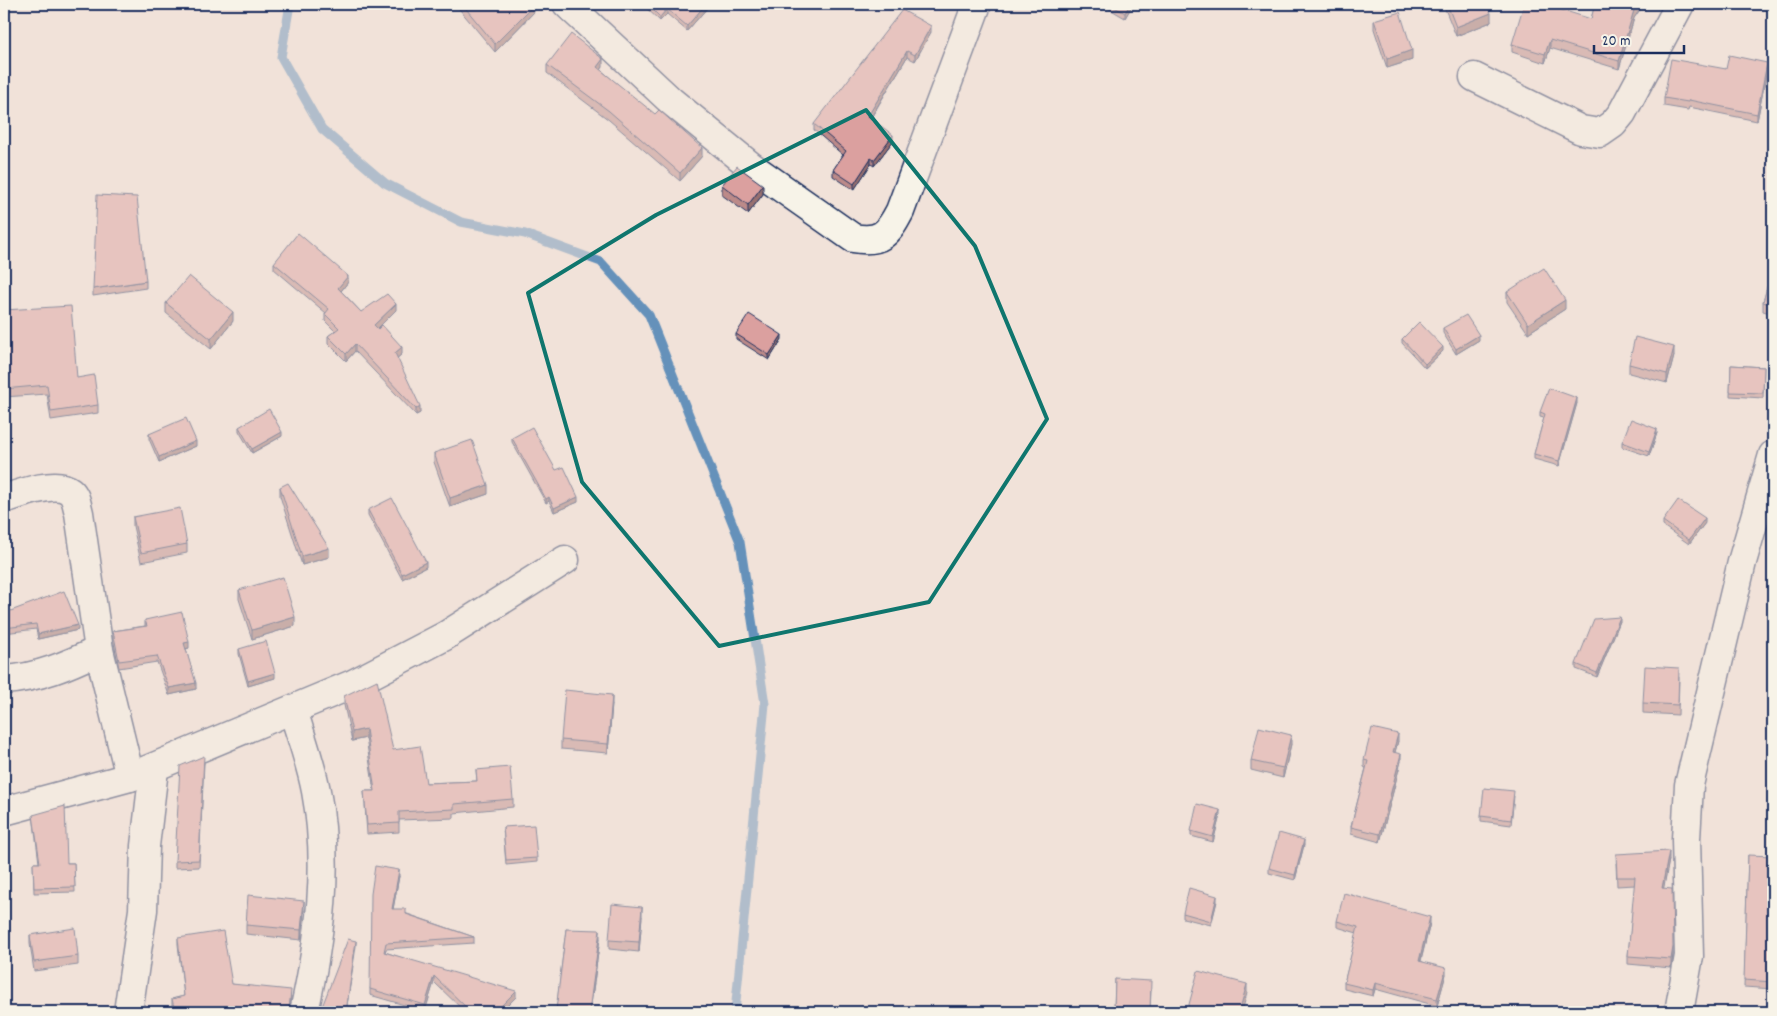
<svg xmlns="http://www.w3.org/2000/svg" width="1777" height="1016" viewBox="0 0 1777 1016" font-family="Dekko,sans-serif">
	<rect width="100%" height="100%" fill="#f1e2d9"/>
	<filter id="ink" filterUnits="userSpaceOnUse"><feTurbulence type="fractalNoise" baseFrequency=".02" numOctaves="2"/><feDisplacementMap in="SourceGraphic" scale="10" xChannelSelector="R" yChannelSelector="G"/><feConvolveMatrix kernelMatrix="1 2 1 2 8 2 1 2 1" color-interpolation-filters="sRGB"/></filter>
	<g filter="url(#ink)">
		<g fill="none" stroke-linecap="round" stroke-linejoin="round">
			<path stroke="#6591ba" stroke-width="9" d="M290,4L281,57L322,129L385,183L461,222L525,234L601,262L649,315L740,542L765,704L735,1012"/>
			<g stroke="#1b2f5e" stroke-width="31">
				<g id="minor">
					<path d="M567,4L671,101L752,167L853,238C881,243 888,234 900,211L977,4"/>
					<path d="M1474,77L1581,130L1600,133L1613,124L1622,113L1680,4"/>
					<path d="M4,499C19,494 56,480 70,491C76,496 77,506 79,513L99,650L130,777"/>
					<path d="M4,680C38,678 68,665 99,650"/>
					<path d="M293,710C301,737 311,764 316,791C330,865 320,939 304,1012"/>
					<path d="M4,811L130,777L353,684L445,636L565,560"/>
					<path d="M128,1012L143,910L145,846L154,769"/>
					<path d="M1679,1012L1689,956L1686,839L1689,785L1742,562L1773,455"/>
				</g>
			</g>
			<use href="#minor" stroke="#f7f3e8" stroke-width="28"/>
		</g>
		<g fill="#bc8a89" stroke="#1b2f5e">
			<path d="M455,4H533L534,12L495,52Z"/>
			<path d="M642,4H708V7L687,31L667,14L660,21Z"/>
			<path d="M1101,4H1133L1125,18Z"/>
			<path d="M1443,4H1487L1491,22L1456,36Z"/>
			<path d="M1595,4H1644L1634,18L1619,69L1550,48L1545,63L1512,52V44L1591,19Z"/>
			<path d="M1744,4H1754L1752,8Z"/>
			<path d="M1374,20L1412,60L1387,68L1374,29Z"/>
			<path d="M931,32L915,61L907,57L871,118L893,141L874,166L871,164L854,190L833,176V170L843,155L814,130V124Z"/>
			<path d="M547,65L603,67L601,70L702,156L680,181L609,120L547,73Z"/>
			<path d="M1726,69L1767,71L1757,121L1689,107L1688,110L1664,106V98Z"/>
			<path d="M722,185L763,194L748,214L722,195Z"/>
			<path d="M274,263L348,282L341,291L361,312L396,310L378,328L402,354L397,358L420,413L416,415L355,351L346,361L328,343V336L335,331L325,321V314L326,313L274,269Z"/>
			<path d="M1773,266V314L1763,311V302Z"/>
			<path d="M146,281V288L93,296V289Z"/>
			<path d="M1507,292L1565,309L1528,333L1507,302Z"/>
			<path d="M166,303L233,321L211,349L166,313Z"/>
			<path d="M4,310L77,378L98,405V413L51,420L47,394L4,397Z"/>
			<path d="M1443,328L1479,340L1456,354L1443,333Z"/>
			<path d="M736,334L782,339L769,360L736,339Z"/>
			<path d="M1402,339L1443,351L1425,368L1402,343Z"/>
			<path d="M1674,356L1667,383L1629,373V364Z"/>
			<path d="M1731,365L1764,367L1763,398L1730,396Z"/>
			<path d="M1577,403L1559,466L1534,459V454L1544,418L1540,417V412Z"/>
			<path d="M239,427L282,436L252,453L239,431Z"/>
			<path d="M1657,433L1649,456L1622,447V442Z"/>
			<path d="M149,434L196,446L159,462L149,439Z"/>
			<path d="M512,438L556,470L578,502L554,512L549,501L546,503L512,442Z"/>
			<path d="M434,453L488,494L450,507L434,462Z"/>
			<path d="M280,487L329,557L302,565L280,496Z"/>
			<path d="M368,510L426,567L402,579L368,515Z"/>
			<path d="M133,517L187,544V553L141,562L133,526Z"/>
			<path d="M1663,521L1705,523L1689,544L1663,526Z"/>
			<path d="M4,582L8,612L78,630L38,639L36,629L4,633Z"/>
			<path d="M239,590L295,626L252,639L239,599Z"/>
			<path d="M145,620L189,648L186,649L196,689L169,695L157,662L119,668L113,638V631L145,626Z"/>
			<path d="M1620,621L1597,677L1576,669V664Z"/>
			<path d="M239,649L275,678L248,686L239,654Z"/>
			<path d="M1679,677L1678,715L1643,713V703Z"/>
			<path d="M344,696L393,750L426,783L477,781L476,770L513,799V807L454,813V818L399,820V832L367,834L364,791H374L366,738L352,741L344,705Z"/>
			<path d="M612,704L608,753L561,749V740Z"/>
			<path d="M1398,741L1395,752L1401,761L1380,842L1351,834V827L1366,768L1364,767V760Z"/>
			<path d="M1291,744L1283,778L1251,770V761Z"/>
			<path d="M204,763L199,867L175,868V861Z"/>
			<path d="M1773,784V817H1770V808Z"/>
			<path d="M1514,796L1511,825L1481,821V816Z"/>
			<path d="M33,815L67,863H74L75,892L34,893L33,863H39Z"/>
			<path d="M1220,815L1213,842L1191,836V831Z"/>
			<path d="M503,827L537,858V862L506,865Z"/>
			<path d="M1304,845L1295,880L1269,873V868Z"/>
			<path d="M1748,855L1773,957V989L1744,987Z"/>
			<path d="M1669,860L1663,889L1673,955L1671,968L1628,964V956L1635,885L1617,886L1616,863Z"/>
			<path d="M399,876L393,909L474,937V943L386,949L385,952L516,997L501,1012H465L434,982L425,1011L370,995V989Z"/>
			<path d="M1217,901L1211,925L1183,918V913Z"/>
			<path d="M304,910L301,940L246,934V925Z"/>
			<path d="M642,916L639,952L609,949V940Z"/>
			<path d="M1337,921L1430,923L1421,961L1446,974L1437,1006L1375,989L1373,996L1344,989V983L1357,933L1337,927Z"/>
			<path d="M566,929L600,938L590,1012H556Z"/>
			<path d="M30,935L78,956V965L34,971L30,944Z"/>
			<path d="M178,938L232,984L291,996L290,1012H173L172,1005V999L184,996L178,944Z"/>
			<path d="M1115,979L1151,990L1150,1012H1114Z"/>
		</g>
		<g fill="#99706f" stroke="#1b2f5e">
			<path d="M706,4H708V7L687,31V26Z"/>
			<path d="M1130,4H1133L1125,18V13Z"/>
			<path d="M1638,4H1644L1634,18L1619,69V61L1634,10Z"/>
			<path d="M534,5V12L495,52V44Z"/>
			<path d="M667,9V14L660,21V17Z"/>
			<path d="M1491,13V22L1456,36V27Z"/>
			<path d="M931,26V32L915,61V55Z"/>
			<path d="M1550,40V48L1545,63V54Z"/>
			<path d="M1412,50V60L1387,68V59Z"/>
			<path d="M907,51V57L868,122V116Z"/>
			<path d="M603,59V67L597,75V67Z"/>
			<path d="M1767,63V71L1757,121V114Z"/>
			<path d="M893,135V141L874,166V160Z"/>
			<path d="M702,148V156L680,181V173Z"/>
			<path d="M871,158V164L854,190V184Z"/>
			<path d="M763,185V194L748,214V205Z"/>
			<path d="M348,276V282L338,295V288Z"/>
			<path d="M1565,300V309L1528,333V324Z"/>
			<path d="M396,304V310L374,332V325Z"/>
			<path d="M233,312V321L211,349V339Z"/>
			<path d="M782,335V339L769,360V355Z"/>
			<path d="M1479,335V340L1456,354V349Z"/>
			<path d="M355,344V351L346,361V354Z"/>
			<path d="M402,347V354L395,360V353Z"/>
			<path d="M1443,347V351L1425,368V364Z"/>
			<path d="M1674,347V356L1667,383V374Z"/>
			<path d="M1577,398V403L1559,466V461Z"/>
			<path d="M420,406V413L416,415V409Z"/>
			<path d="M1657,429V433L1649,456V452Z"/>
			<path d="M282,432V436L252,453V449Z"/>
			<path d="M196,441V446L159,462V457Z"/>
			<path d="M488,485V494L450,507V498Z"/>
			<path d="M549,497V501L546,503V499Z"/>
			<path d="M578,497V502L554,512V508Z"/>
			<path d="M1705,518V523L1689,544V540Z"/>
			<path d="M329,548V557L302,565V556Z"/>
			<path d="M426,562V567L402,579V574Z"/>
			<path d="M295,617V626L252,639V630Z"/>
			<path d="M1620,617V621L1597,677V673Z"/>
			<path d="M78,625V630L38,639V634Z"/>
			<path d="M189,642V648L184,649V643Z"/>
			<path d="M275,673V678L248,686V681Z"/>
			<path d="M196,683V689L169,695V688Z"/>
			<path d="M612,695V704L608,753V744Z"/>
			<path d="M366,729V738L352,741V732Z"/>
			<path d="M1398,734V741L1393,759V752Z"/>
			<path d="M1291,735V744L1283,778V768Z"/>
			<path d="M1401,754V761L1380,842V834Z"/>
			<path d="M1220,810V815L1213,842V837Z"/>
			<path d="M1304,840V845L1295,880V875Z"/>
			<path d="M1669,851V860L1662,897V888Z"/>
			<path d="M399,870V876L392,915V909Z"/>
			<path d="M1217,896V901L1211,925V921Z"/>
			<path d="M304,901V910L301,940V930Z"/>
			<path d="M642,907V916L639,952V942Z"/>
			<path d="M1430,917V923L1419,967V961Z"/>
			<path d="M600,930V938L590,1012H589Z"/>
			<path d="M356,941V946L346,1012Z"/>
			<path d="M1673,947V955L1671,968V959Z"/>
			<path d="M1446,968V974L1437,1006V999Z"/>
			<path d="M434,976V982L425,1011V1005Z"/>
			<path d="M1375,983V989L1373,996V990Z"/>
			<path d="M1247,984V993L1242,1012H1239Z"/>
			<path d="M516,991V997L501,1012H495Z"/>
		</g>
		<g fill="#dba09f" stroke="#1b2f5e">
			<path d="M462,4H533L534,5L495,44Z"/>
			<path d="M647,4H706L687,26L667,9L660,17Z"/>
			<path d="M1109,4H1130L1125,13Z"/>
			<path d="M1447,4H1487L1491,13L1456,27Z"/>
			<path d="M1524,4H1543L1591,19L1595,4H1638L1634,10L1619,61L1550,40L1545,54L1512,44Z"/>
			<path d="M902,10L931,26L915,55L907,51L868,116L893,135L874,160L871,158L854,184L833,170L846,151L814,124Z"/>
			<path d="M1400,12L1412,50L1387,59L1374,20Z"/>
			<path d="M571,34L603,59L597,67L655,114L659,110L702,148L680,173L609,111L547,65Z"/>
			<path d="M1729,55L1767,63L1757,114L1689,100L1688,102L1664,98L1671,59L1726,69Z"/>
			<path d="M737,166L763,185L748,205L722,185Z"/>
			<path d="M97,195L137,197L146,281L93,289Z"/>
			<path d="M298,233L348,276L338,288L361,312L387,294L396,304L374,325L378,329L382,325L402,347L395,353L420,406L416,409L355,344L346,354L328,336L339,328L325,314L329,309L274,263Z"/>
			<path d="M1773,266V305L1763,302Z"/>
			<path d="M1544,268L1565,300L1528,324L1507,292Z"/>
			<path d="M189,276L233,312L211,339L166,303Z"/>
			<path d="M71,306L77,378L94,375L98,405L51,412L47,385L4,389V310Z"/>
			<path d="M749,314L782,335L769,355L736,334Z"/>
			<path d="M1466,315L1479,335L1456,349L1443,328Z"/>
			<path d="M1419,322L1443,347L1425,364L1402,339Z"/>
			<path d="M1635,337L1674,347L1667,374L1629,364Z"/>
			<path d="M1731,365L1764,367L1763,393L1730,392Z"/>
			<path d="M1549,388L1577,398L1559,461L1534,454L1545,414L1540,412Z"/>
			<path d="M269,409L282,432L252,449L239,427Z"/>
			<path d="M186,418L196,441L159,457L149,434Z"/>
			<path d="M1631,419L1657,429L1649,452L1622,442Z"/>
			<path d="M532,427L556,470L564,467L578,497L554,508L549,497L546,499L512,438Z"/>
			<path d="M472,440L488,485L450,498L434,453Z"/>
			<path d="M288,483L329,548L302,556L280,487Z"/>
			<path d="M392,498L426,562L402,574L368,510Z"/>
			<path d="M1678,500L1705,518L1689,540L1663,521Z"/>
			<path d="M180,508L187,544L141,553L133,517Z"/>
			<path d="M283,577L295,617L252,630L239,590Z"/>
			<path d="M4,582L8,612L64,591L78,625L38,634L36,624L4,628Z"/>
			<path d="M182,612L189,642L184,643L196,683L169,688L157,656L119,661L113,631L147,626L145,620Z"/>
			<path d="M1620,617L1597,673L1576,664L1594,619Z"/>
			<path d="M266,641L275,673L248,681L239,649Z"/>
			<path d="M1645,666L1679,668L1678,705L1643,703Z"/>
			<path d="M377,680L393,750L420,746L426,783L477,781L476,770L510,767L513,799L454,804V809L399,812V823L367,825L364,791H375L366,729L352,732L344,696Z"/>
			<path d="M565,690L612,695L608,744L561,740Z"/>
			<path d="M1259,727L1291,735L1283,768L1251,761Z"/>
			<path d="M1372,728L1398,734L1393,752L1401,754L1380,834L1351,827L1368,761L1364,760Z"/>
			<path d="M204,756L199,860L175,861L180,766Z"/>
			<path d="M1772,784H1773V809L1770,808Z"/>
			<path d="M1484,788L1514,791L1511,820L1481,816Z"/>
			<path d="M1197,804L1220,810L1213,837L1191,831Z"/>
			<path d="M65,806L67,863H74L75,887L34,888L33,863H40L33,815Z"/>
			<path d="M534,825L537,858L506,860L503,827Z"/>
			<path d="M1279,833L1304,840L1295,875L1269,868Z"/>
			<path d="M1669,851L1662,888L1672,889L1673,947L1671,959L1628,956L1635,877H1617L1616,854Z"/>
			<path d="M1748,855L1773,856V928L1772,957H1773V982L1744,980Z"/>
			<path d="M375,866L399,870L392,909H406V914L474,937L386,943L384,952L516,991L495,1012H471L434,976L425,1005L370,989L371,894Z"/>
			<path d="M1189,888L1217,896L1211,921L1183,913Z"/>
			<path d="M1344,893L1430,917L1419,961L1446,968L1437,999L1375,983L1373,990L1344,983L1358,927L1337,921Z"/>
			<path d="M248,895L304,901L301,930L246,925Z"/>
			<path d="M612,904L642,907L639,942L609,940Z"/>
			<path d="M75,928L78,956L34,962L30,935Z"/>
			<path d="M566,929L600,930L589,1012H569L556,1010Z"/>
			<path d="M223,931L232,984L291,990L289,1010L290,1012H175L172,999L184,996L178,938Z"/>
			<path d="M348,939L356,941L346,1012H320Z"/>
			<path d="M1198,971L1247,984L1239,1012H1187Z"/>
			<path d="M1115,979L1151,981L1150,1012L1114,1010Z"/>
			<path d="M1296,1006L1319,1012H1294Z"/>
		</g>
	</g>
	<path d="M0 0H1777V1016H0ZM866,110L975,246L1047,419L929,602L719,646L582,482L528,293L656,215Z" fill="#f1e2d9" fill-opacity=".55" fill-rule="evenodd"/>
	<path fill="none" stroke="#0f766e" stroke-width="4" stroke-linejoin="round" d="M866,110L975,246L1047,419L929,602L719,646L582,482L528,293L656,215Z"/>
	<rect width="1777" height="1016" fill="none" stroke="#f7f3e8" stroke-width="20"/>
	<rect x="10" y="10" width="1757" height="996" fill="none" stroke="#1b2f5e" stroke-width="2" filter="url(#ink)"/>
	<path d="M1594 45v8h90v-8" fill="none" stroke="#1b2f5e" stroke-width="2.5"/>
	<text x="1602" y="45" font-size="15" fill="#1b2f5e" stroke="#f7f3e8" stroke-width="4" paint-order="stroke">20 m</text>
</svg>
